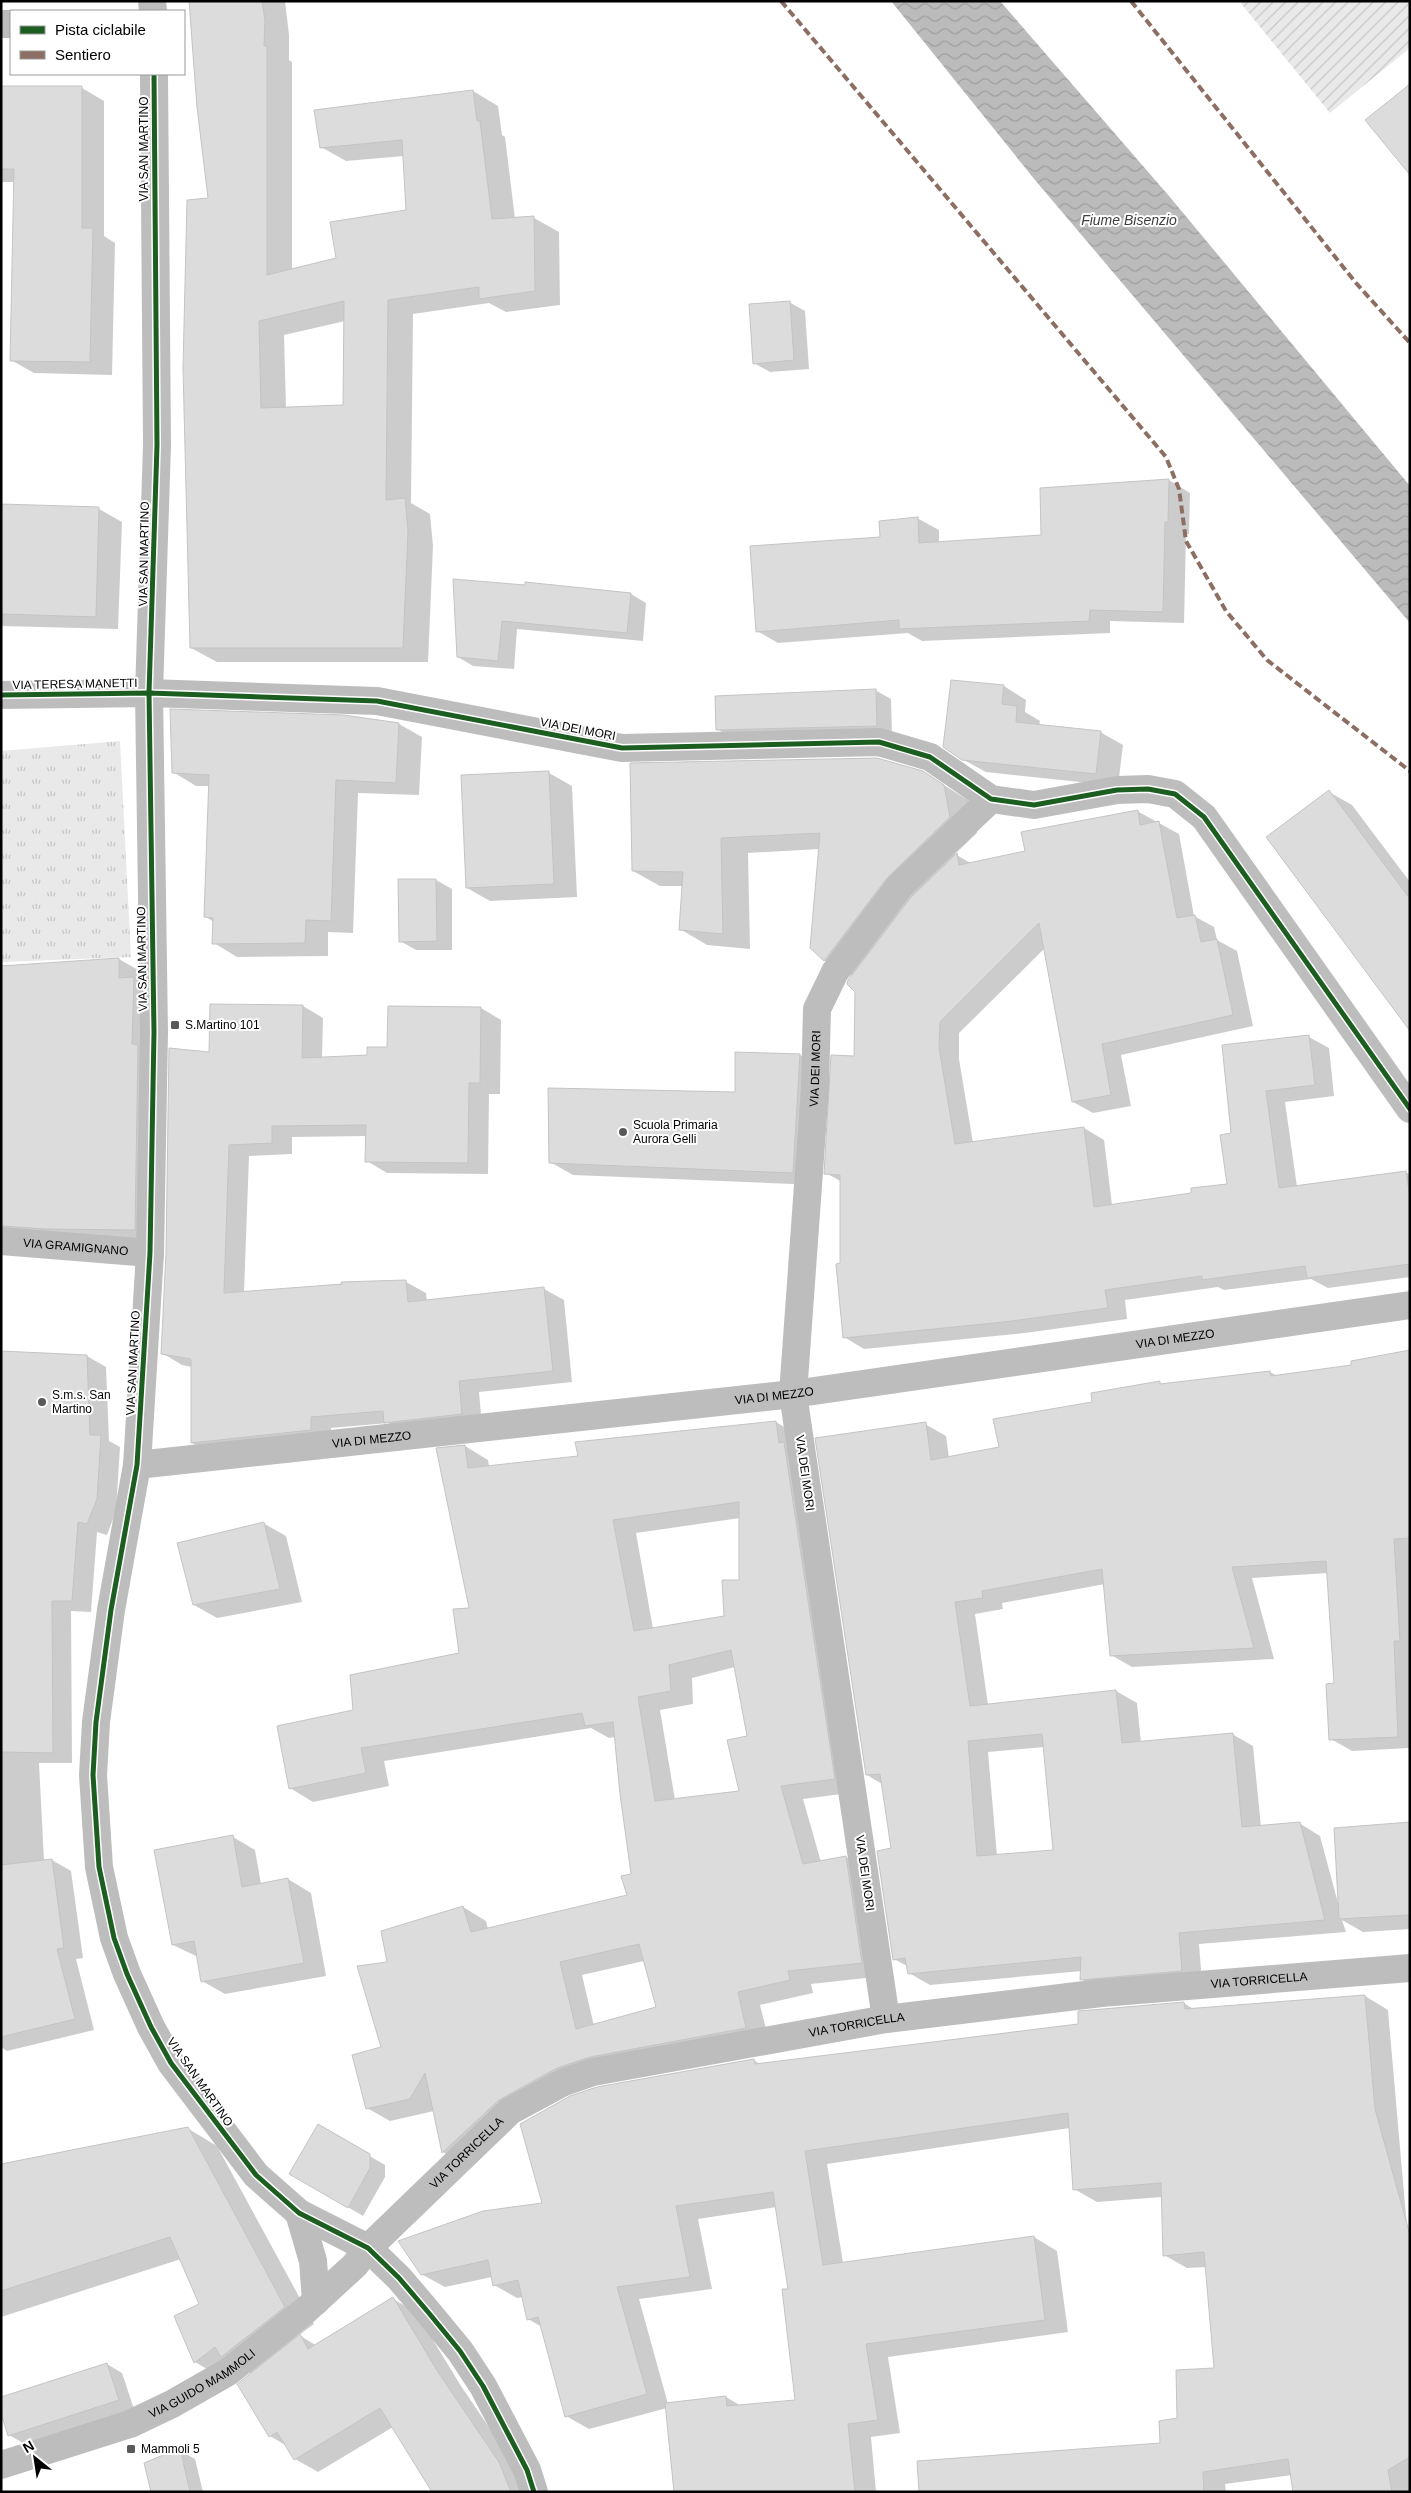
<svg xmlns="http://www.w3.org/2000/svg" width="1411" height="2493" viewBox="0 0 1411 2493" font-family="Helvetica,sans-serif">
	<defs>
		<pattern id="grass-tufts" width="24" height="20" patternUnits="userSpaceOnUse" patternTransform="scale(1.25)"><rect width="24" height="20" fill="#e9e9e9"/><path d="M3 7l-1-3M5 7V3M7 7l1-3M15 17l-1-3M17 17v-4M19 17l1-3" fill="none" stroke="#c6c6c6"/></pattern>
		<pattern id="garden-furrows" width="10" height="10" patternUnits="userSpaceOnUse" patternTransform="scale(1.25)"><rect width="10" height="10" fill="#e9e9e9"/><path d="M-1 1l2-2M0 10L10 0M9 11l2-2" fill="none" stroke="#c6c6c6"/></pattern>
		<pattern id="water-waves" width="16" height="10" patternUnits="userSpaceOnUse" patternTransform="scale(1.25)"><rect width="16" height="10" fill="#bbb"/><path d="M0 5q4-4 8 0t8 0" fill="none" stroke="#9f9f9f"/></pattern>
	</defs>
	<rect width="100%" height="100%" fill="#fff"/>
	<path fill="url(#grass-tufts)" d="M120,741L131,957L1,962V751Z"/>
	<path fill="url(#garden-furrows)" d="M1239,1H1410V48L1330,113Z"/>
	<path fill="url(#water-waves)" d="M891,1H1000L1169,196L1410,486V623L1035,180Z"/>
	<g fill="#0003" fill-rule="evenodd">
		<path d="M190,1H285L289,35V60L292,62V270L337,259L408,211L404,156L346,161L321,147L473,91L498,106L502,135L505,137L515,219L534,218L559,232L560,305L506,312L489,303L413,314L411,503L430,514L433,546L428,662H217L191,648L210,199ZM345,321L344,406L286,408L284,335Z"/>
		<path d="M1,88H82L104,101V236L115,243L112,375L34,373L11,360L15,182H1Z"/>
		<path d="M789,302L805,311L809,369L770,372L754,363Z"/>
		<path d="M1169,480L1190,493L1189,534H1186L1184,623L1110,621V633L922,641L908,633L778,643L757,631L881,538L917,518L939,530V543L1042,536L1041,489Z"/>
		<path d="M1,505L99,509L122,522L118,629L1,626Z"/>
		<path d="M527,583L631,594L646,603L643,641L517,629L514,669L473,666L458,657Z"/>
		<path d="M1004,686L1026,700L1025,712L1040,721L1039,726L1100,732L1123,745L1118,786L986,772L962,759Z"/>
		<path d="M875,690L891,699L892,735L733,738L717,729Z"/>
		<path d="M399,724L422,737L419,795L358,793L353,933L328,932V956L237,957L214,943V922L206,917L210,786H196L173,772Z"/>
		<path d="M632,765L923,772L971,802L977,833L955,854L972,864L1026,852L1137,811L1179,834L1194,916L1214,927L1217,940L1237,951L1253,1026L1121,1055L1131,1106L1093,1113L1073,1102L1045,948L959,1033V1059L973,1143L1084,1128L1104,1140L1112,1205L1193,1194L1228,1185L1232,1135L1224,1046L1309,1037L1329,1048L1334,1096L1285,1102L1297,1187L1406,1172L1410,1175V1277L1328,1288L1311,1279L1224,1290L1218,1287L1125,1300L1127,1319L1025,1333L864,1349L844,1337L842,1182L826,1173L855,1057L856,992L853,977L824,960L820,849L748,853L750,949L707,945L680,929L683,886H660L633,871Z"/>
		<path d="M549,773L572,786L577,897L490,901L467,888Z"/>
		<path d="M1329,792L1352,805L1410,882V1031L1380,988Z"/>
		<path d="M436,880L452,889V950H416L400,941L399,881Z"/>
		<path d="M119,959L145,974L160,1245L1,1242V967Z"/>
		<path d="M303,1006L323,1018L322,1058L368,1056L481,1008L501,1020L500,1094H489L488,1174L387,1173L367,1161V1136L292,1137V1154L249,1156L244,1293L406,1282L426,1293L427,1302L544,1289L564,1300L572,1382L479,1392L482,1425L405,1434L388,1423L331,1428V1442L212,1454L192,1443V1367L182,1365L162,1353L210,1053Z"/>
		<path d="M800,1055L823,1068L816,1185L573,1175L550,1162L736,1093Z"/>
		<path d="M1,1352L87,1356L106,1367L109,1441L120,1447L116,1511L107,1535L97,1532L91,1612L71,1611L72,1763H39L44,1861L52,1860L71,1871L83,1958L76,1959L94,2030L7,2051L1,2047Z"/>
		<path d="M1270,1372L1410,1448V1748L1352,1751L1331,1739L1335,1684L1328,1573L1252,1578L1274,1659L1132,1667L1111,1655L1105,1584L1002,1603L1003,1609L975,1614L988,1705L1116,1691L1137,1703L1141,1743L1232,1734L1253,1746L1261,1827L1299,1823L1320,1836L1338,1903L1410,1823V1929L1363,1932L1342,1920L1346,1932L1199,1944L1202,1982L1102,1991L1081,1979L1082,1971L930,1985L909,1973L907,1966L894,1959L892,1849L882,1784L867,1775L925,1424L946,1436L949,1458L1000,1448L1093,1403L1159,1383L1164,1385ZM1044,1747L1055,1852L997,1856L988,1752Z"/>
		<path d="M776,1422L799,1436L857,1792L803,1799L821,1862L846,1857L869,1871L884,1976L811,1984L813,1993L760,2005L769,2041L614,2069L523,2112L465,2165L443,2152L434,2111L390,2121L367,2108L382,2048L389,1963L463,1907L486,1921L488,1929L629,1896L632,1875L616,1737L609,1738L591,1728L384,1761L389,1786L313,1802L290,1788L355,1711L461,1654L471,1609L465,1446L488,1460L489,1467L579,1457ZM740,1518V1581L726,1617L653,1629L636,1533ZM735,1667L749,1737L741,1793L675,1800L660,1710L693,1704L692,1678ZM644,1961L657,2008L594,2026L582,1975Z"/>
		<path d="M263,1523L286,1536L302,1602L217,1618L194,1605Z"/>
		<path d="M233,1837L255,1850L261,1884L288,1879L311,1893L326,1976L225,1994L202,1981L198,1957L173,1945Z"/>
		<path d="M1365,1996L1388,2010L1410,2262V2492H1294L1292,2475L1225,2484L1226,2492H921L1161,2445L1215,2369L1206,2267L1187,2268L1164,2255L1162,2197L1097,2202L1074,2189L1070,2128L827,2164L843,2263L1034,2237L1057,2251L1068,2332L888,2357L900,2433L871,2437L876,2492H676L667,2408L589,2429L566,2416L542,2327L528,2319L523,2297L517,2298L494,2285L492,2277L445,2287L421,2274L543,2204L753,2060L760,2064L1079,2025L1184,2003L1195,2010ZM777,2207L790,2291L796,2402L741,2406L726,2397L668,2404L639,2299L712,2289L698,2219Z"/>
		<path d="M318,2126L385,2165V2177L363,2216L291,2174Z"/>
		<path d="M187,2128L217,2146L314,2324L299,2335L317,2346L393,2299L416,2312L461,2386L522,2476L528,2492H432L393,2427L318,2472L295,2459L287,2446L270,2436L239,2385L252,2374L240,2367L224,2379L195,2362L201,2305L181,2259L1,2317V2166Z"/>
		<path d="M107,2364L122,2373L134,2409L25,2444L9,2435Z"/>
		<path d="M179,2450L195,2459L203,2492H152Z"/>
	</g>
	<g fill="#dcdcdc" stroke="#c4c4c4" fill-rule="evenodd">
		<path d="M189,1H262L265,20L264,46H267V275L336,258L330,222L406,210L402,140L320,148L314,110L473,90L477,121H480L492,219L534,216L535,291L479,299V287L388,300L386,500L405,498L408,531L403,648H190L183,368L187,200L208,198L197,107ZM344,301L343,405L261,408L259,321Z"/>
		<path d="M1410,84V175L1365,120Z"/>
		<path d="M1,86H82V228H93L90,362L10,361L14,169H1Z"/>
		<path d="M790,301L794,360L753,364L749,304Z"/>
		<path d="M1169,479L1168,522H1165L1163,612L1090,610L1089,621L899,629V620L756,632L750,546L880,537L879,521L918,517L919,543L1041,535L1040,488Z"/>
		<path d="M1,504L99,507L96,617L1,614Z"/>
		<path d="M453,579L525,585V582L631,593L627,633L502,621L498,661L457,657Z"/>
		<path d="M951,680L1004,685L1002,704L1017,706L1016,722L1101,731L1096,774L962,760L943,747Z"/>
		<path d="M876,689L877,726L716,730L715,696Z"/>
		<path d="M170,709L344,715L399,723L396,783L336,780L331,921L306,920L305,943L212,944L213,918L204,917L209,775L172,773Z"/>
		<path d="M877,758L923,771L944,785L950,817L887,878L824,961L810,948L820,833L721,838L723,934L679,930L683,872L632,871L630,763Z"/>
		<path d="M549,771L554,884L466,888L461,775Z"/>
		<path d="M1329,790L1410,899V1031L1266,837Z"/>
		<path d="M1138,810L1140,825L1159,821L1177,918L1195,915L1201,942L1217,939L1233,1015L1102,1044L1111,1095L1072,1102L1039,923L940,1022L939,1047L955,1144L1084,1127L1094,1207L1191,1193V1188L1227,1184L1220,1135L1231,1133L1222,1045L1309,1035L1315,1085L1266,1091L1279,1188L1406,1171L1410,1197V1264L1307,1278L1305,1266L1202,1280V1276L1105,1290L1108,1308L1004,1322L843,1338L836,1264L840,1263V1175L824,1174L831,1055L854,1056L855,992L847,984L848,980L911,897L957,853L959,865L1025,851L1021,832Z"/>
		<path d="M398,879H436L437,941L399,942Z"/>
		<path d="M119,958V978L134,977L132,1044L138,1045L135,1230L46,1229L1,1226V966Z"/>
		<path d="M210,1004L303,1005L302,1058L367,1055V1047H387L388,1006L481,1007L480,1083H469L468,1163L365,1162L366,1125L272,1126V1143L229,1145L224,1293L342,1284L341,1282L406,1280L408,1302L544,1287L553,1371L459,1381L462,1414L384,1423L383,1411L311,1417V1430L191,1443V1359L161,1354L166,1253L169,1048L209,1052Z"/>
		<path d="M735,1052L800,1054L793,1173L549,1163L548,1088L735,1092Z"/>
		<path d="M1410,1350V1538L1394,1539L1400,1641H1394L1398,1737L1329,1740L1326,1684L1334,1683L1326,1561L1232,1567L1254,1648L1110,1656L1102,1569L982,1591L983,1598L955,1602L970,1706L1116,1690L1122,1743L1233,1733L1242,1827L1300,1822L1325,1920L1179,1933L1182,1971L1080,1980L1081,1957L908,1974L905,1958L893,1960L877,1851L891,1848L880,1774L866,1775L815,1438L926,1422L931,1460L999,1447L993,1419L1092,1402L1091,1393L1160,1381V1384L1270,1371L1271,1376L1351,1365V1361ZM1042,1734L1053,1850L977,1856L968,1741Z"/>
		<path d="M1,1351L87,1355L90,1435H101L97,1499L87,1524L78,1522L72,1601H52L53,1753L1,1752Z"/>
		<path d="M776,1421L779,1443L784,1442L835,1779L781,1786L803,1864L846,1856L862,1963L788,1971L790,1980L738,1992L746,2028L590,2057L557,2068L499,2100L442,2153L425,2073L410,2099L366,2109L352,2055L381,2047L357,1966L387,1962L381,1931L463,1906L471,1932L627,1895L621,1876L631,1874L620,1794L613,1722L585,1726L582,1713L361,1748L366,1773L289,1789L277,1726L353,1710L350,1675L459,1653L453,1609L469,1608L436,1448L465,1445L468,1468L578,1456L575,1442ZM739,1502V1580H722L724,1616L634,1631L613,1520ZM731,1650L747,1736L727,1740L739,1791L655,1801L638,1697L671,1691L669,1665ZM639,1944L656,2007L576,2029L560,1962Z"/>
		<path d="M264,1522L280,1589L193,1605L177,1543Z"/>
		<path d="M1410,1822V1915L1339,1919L1334,1828Z"/>
		<path d="M233,1835L242,1887L288,1878L304,1963L201,1982L194,1941L172,1945L154,1850Z"/>
		<path d="M52,1859L64,1948L57,1949L75,2019L1,2037V1865Z"/>
		<path d="M1365,1995L1375,2109L1410,2235V2457L1388,2470L1392,2492H1293L1288,2459L1203,2472L1204,2492H919L917,2461L1160,2443L1159,2421L1177,2418L1176,2370L1214,2368L1204,2252L1163,2256L1161,2183L1073,2190L1068,2113L805,2151L823,2265L1034,2236L1045,2320L866,2344L878,2420L848,2424L855,2492H674L665,2403L726,2396L727,2406L795,2400L782,2289H788L773,2192L676,2206L690,2277L617,2287L647,2394L565,2417L538,2317L527,2320L518,2280L493,2286L488,2260L421,2275L398,2241L483,2211L542,2203L520,2124L570,2096L597,2087L754,2059L755,2064L1078,2024V2011L1103,2009L1184,2002L1185,2009Z"/>
		<path d="M318,2124L370,2154V2168L348,2208L289,2174Z"/>
		<path d="M188,2127L285,2307L221,2357L215,2347L194,2363L174,2316L199,2304L170,2237L1,2291V2164Z"/>
		<path d="M393,2297L438,2372L499,2462L511,2492H432L380,2408L294,2460L277,2432L269,2437L237,2384L300,2334L308,2349Z"/>
		<path d="M107,2363L119,2400L8,2436L1,2413V2397Z"/>
		<path d="M180,2448L190,2492H151L144,2463Z"/>
	</g>
	<g fill="none" stroke-linecap="round" stroke-linejoin="round">
		<g stroke="#bdbdbd" stroke-width="28">
			<path d="M152,1L153,11"/>
			<path d="M1,24H11"/>
			<path d="M154,74L157,445L149,693L154,1032L150,1253L137,1465L111,1610L96,1722L93,1775L99,1867L114,1938L127,1974L151,2027L171,2063L256,2175L299,2213L368,2248L399,2278L428,2312L460,2351L483,2386L527,2470L534,2492"/>
			<path d="M1,695L149,693L377,701L622,748L879,742L930,757L991,799L1034,805L1117,790L1148,789L1175,794L1204,817L1410,1109"/>
			<path id="s1" d="M1,1241L150,1253"/>
			<path id="s2" d="M137,1465L793,1394L1410,1305"/>
			<path id="s3" d="M886,2019L793,1394L815,1088L817,1009L835,972L899,887L991,799"/>
			<path d="M299,2213L313,2261L316,2301"/>
			<path id="s4" d="M1,2465L130,2424L172,2404L228,2372L307,2309L355,2265L368,2248L510,2111L564,2082L593,2072L886,2019L1101,1993L1410,1968"/>
		</g>
		<g stroke="#8d6e63" stroke-width="4" stroke-dasharray="8 4" stroke-linecap="butt">
			<path d="M781,1L1166,457L1179,489L1186,541L1226,611L1267,660L1410,771"/>
			<path d="M1131,1L1356,283L1410,343"/>
		</g>
		<g stroke="#fff" stroke-width="8">
			<g id="cycleway">
				<path d="M154,74L157,445L149,693L154,1032L150,1253L137,1465L111,1610L96,1722L93,1775L99,1867L114,1938L127,1974L151,2027L171,2063L256,2175L299,2213L368,2248L399,2278L428,2312L460,2351L483,2386L527,2470L534,2492"/>
				<path d="M1,695L149,693L377,701L622,748L879,742L930,757L991,799L1034,805L1117,790L1148,789L1175,794L1204,817L1410,1109"/>
			</g>
		</g>
		<use href="#cycleway" stroke="#1b5e20" stroke-width="5"/>
	</g>
	<g fill="#595959" stroke="#fff" stroke-width="2">
		<rect x="170" y="1020" width="10" height="10" rx="2.5"/>
		<circle cx="623" cy="1132" r="5"/>
		<circle cx="42" cy="1402" r="5"/>
		<rect x="126" y="2444" width="10" height="10" rx="2.5"/>
	</g>
	<g text-anchor="middle" stroke-width="4" stroke-linejoin="round" paint-order="stroke">
		<g font-size="12" fill="#000" stroke="#fff">
			<text transform="translate(144 149) rotate(-90)" y="4">VIA SAN MARTINO</text>
			<text transform="translate(144 554) rotate(-89)" y="4">VIA SAN MARTINO</text>
			<text transform="translate(75 684) rotate(-1)" y="4">VIA TERESA MANETTI</text>
			<text transform="translate(578 729) rotate(11)" y="4">VIA DEI MORI</text>
			<text transform="translate(142 959) rotate(-91)" y="4">VIA SAN MARTINO</text>
			<text dy="4" stroke="none"><textPath href="#s3" startOffset="958">VIA DEI MORI</textPath></text>
			<text dy="4" stroke="none"><textPath href="#s1" startOffset="75">VIA GRAMIGNANO</textPath></text>
			<text dy="4" stroke="none"><textPath href="#s2" startOffset="1046">VIA DI MEZZO</textPath></text>
			<text transform="translate(133 1363) rotate(-87)" y="4">VIA SAN MARTINO</text>
			<text dy="4" stroke="none"><textPath href="#s2" startOffset="641">VIA DI MEZZO</textPath></text>
			<text dy="4" stroke="none"><textPath href="#s2" startOffset="236">VIA DI MEZZO</textPath></text>
			<text transform="translate(805 1473) rotate(82)" y="4">VIA DEI MORI</text>
			<text transform="translate(865 1873) rotate(82)" y="4">VIA DEI MORI</text>
			<text dy="4" stroke="none"><textPath href="#s4" startOffset="1396">VIA TORRICELLA</textPath></text>
			<text dy="4" stroke="none"><textPath href="#s4" startOffset="991">VIA TORRICELLA</textPath></text>
			<text transform="translate(200 2082) rotate(55)" y="4">VIA SAN MARTINO</text>
			<text dy="4" stroke="none"><textPath href="#s4" startOffset="571">VIA TORRICELLA</textPath></text>
			<text dy="4" stroke="none"><textPath href="#s4" startOffset="218">VIA GUIDO MAMMOLI</textPath></text>
		</g>
		<g font-size="12" fill="#000" stroke="#fff" text-anchor="start">
			<text x="185" y="1029">S.Martino 101</text>
			<text x="633" y="1129">Scuola Primaria<tspan x="633" dy="14">Aurora Gelli</tspan></text>
			<text x="52" y="1399">S.m.s. San<tspan x="52" dy="14">Martino</tspan></text>
			<text x="141" y="2453">Mammoli 5</text>
		</g>
		<g font-size="14" font-style="italic" fill="#3f3f3f" stroke="#fff">
			<text x="1129" y="225">Fiume Bisenzio</text>
		</g>
	</g>
	<rect width="1411" height="2493" fill="none" stroke="#000000" stroke-width="5"/>
	<rect x="10" y="10" width="175" height="65" fill="#ffffff" stroke="#999999"/>
	<rect x="20" y="26" width="25" height="8" fill="#1b5e20" stroke="#999999"/>
	<text x="55" y="35" font-size="15" fill="#000000">Pista ciclabile</text>
	<rect x="20" y="51" width="25" height="8" fill="#8d6e63" stroke="#999999"/>
	<text x="55" y="60" font-size="15" fill="#000000">Sentiero</text>
	<g transform="translate(35 2458) rotate(330)" stroke="#ffffff" stroke-width="4" paint-order="stroke">
	<path d="M0-4L9 19L0 12L-9 19Z" fill="#000000"/>
	<text y="-8" font-size="14" font-weight="bold" text-anchor="middle" fill="#000000">N</text>
	</g>
</svg>
